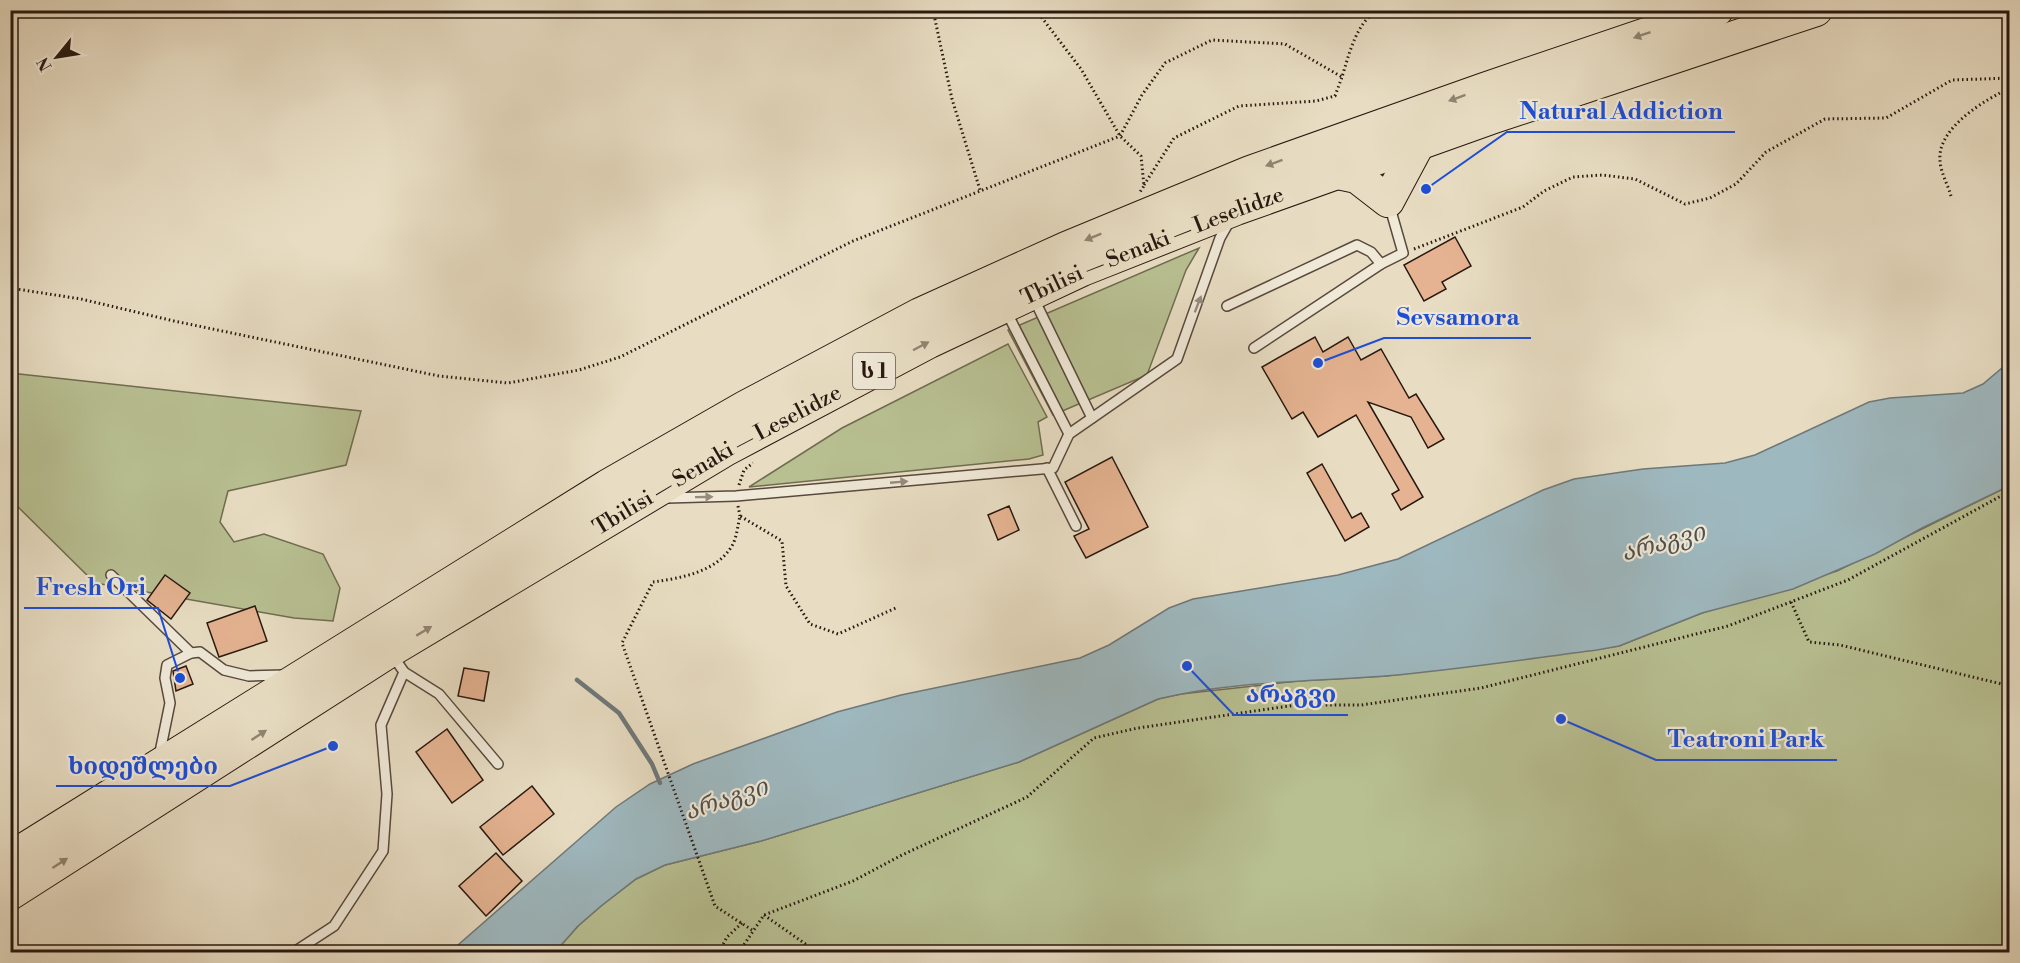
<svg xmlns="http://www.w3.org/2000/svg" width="2020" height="963" viewBox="0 0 2020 963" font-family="'Libre Bodoni','Noto Serif Georgian',serif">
	<rect width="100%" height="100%" fill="#e8ddc3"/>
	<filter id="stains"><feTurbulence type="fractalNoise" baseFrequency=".00333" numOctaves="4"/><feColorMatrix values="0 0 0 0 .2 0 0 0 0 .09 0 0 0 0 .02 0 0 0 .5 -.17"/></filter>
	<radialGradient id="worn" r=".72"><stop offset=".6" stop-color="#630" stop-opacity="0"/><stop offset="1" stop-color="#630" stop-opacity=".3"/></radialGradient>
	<g fill="#b8c092" stroke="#706c51" stroke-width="1.5">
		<path d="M1199,248L1186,270L1147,375L1053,415L1008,330Z"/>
		<path d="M1008,344L1047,417L1038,422L1043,455L1029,459L749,487L842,428Z"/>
		<path d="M10,373L361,411L346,465L228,491L220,522L234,542L264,534L323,554L340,588L333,621L294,618L95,583L11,500Z"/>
		<path d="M2009,486V952H555L578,926L601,906L636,879L665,865L761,841L1019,762L1158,699L1181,694L1298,681L1386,676L1619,646L1702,613L1837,571Z"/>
	</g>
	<path fill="#9eb8bf" stroke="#6f7879" stroke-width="1.5" d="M2009,362V486L1922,528L1875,554L1793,589L1702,613L1619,646L1597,650C1527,659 1455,670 1385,676C1310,682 1231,681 1158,699L1019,762L761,841L665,865L636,879L601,906L578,926L555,952H450L616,807L650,784L693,764L837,712L901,695L1080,658L1109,645L1169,608L1193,599L1338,575L1398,559L1543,490L1574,479L1643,469L1725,463L1755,455L1869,402L1890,398L1963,393L1983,384Z"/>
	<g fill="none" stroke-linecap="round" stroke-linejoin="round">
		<path stroke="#6f7879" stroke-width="4.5" d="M577,680L619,713L652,764L660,783"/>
	</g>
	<g fill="#e5b391" stroke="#281810" stroke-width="1.5">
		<path d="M1455,237L1471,266L1442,282L1446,289L1424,301L1404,265Z"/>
		<path d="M1315,337L1323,352L1348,337L1361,360L1381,349L1409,398L1416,394L1444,439L1428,448L1411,417L1368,402L1423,497L1401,510L1392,494L1399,490L1356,415L1318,437L1303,412L1292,419L1262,367Z"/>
		<path d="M1112,457L1148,527L1086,558L1074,536L1089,529L1065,482Z"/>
		<path d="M1322,464L1352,518L1361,513L1369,527L1345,541L1307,473Z"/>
		<path d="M1009,506L1019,530L998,540L988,515Z"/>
		<path d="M165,575L190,593L171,619L147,600Z"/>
		<path d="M255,606L267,641L219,657L207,623Z"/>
		<path d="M186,666L193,684L176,691L173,671Z"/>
		<path d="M464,668L489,672L484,701L458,696Z"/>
		<path d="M447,729L483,780L452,803L416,752Z"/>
		<path d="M532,786L554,814L503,855L480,827Z"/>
		<path d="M496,853L522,881L486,916L459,886Z"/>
	</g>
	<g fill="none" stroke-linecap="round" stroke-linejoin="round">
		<g stroke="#58493d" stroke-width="12">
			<g id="service">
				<path d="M1034,299L1092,418"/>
				<path d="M1227,306L1357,245L1371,252L1381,264"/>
				<path d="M1006,311L1069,434"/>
				<path d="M1254,348L1381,264L1403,253L1389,204"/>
				<path d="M1047,468L1076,526"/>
				<path d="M667,498L736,496L1053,468L1069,434L1177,359L1220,238L1229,222"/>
				<path d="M111,575L191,653"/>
				<path d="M393,656L404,672L439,694L498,764"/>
				<path d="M159,757L170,703L165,678L167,665L191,653L200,652L224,670L249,676L284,675"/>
				<path d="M294,952L334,926L383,851L387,794L381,725L404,672"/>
			</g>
		</g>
		<g stroke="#281810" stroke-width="34">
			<g id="motorway">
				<path d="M1338,173L1357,177L1388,201L1419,143"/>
				<path d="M10,858L607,486L745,407L920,314L1066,248L1250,172L1484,89L1717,10"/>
				<path id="s1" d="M10,894L390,651L727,449L929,342L1082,270L1236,209L1494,117L1816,10"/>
			</g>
		</g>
		<g stroke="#281810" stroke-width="3" stroke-dasharray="1.5 3" stroke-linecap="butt">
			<path d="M933,10L952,99L980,190"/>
			<path d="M1036,10L1081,69L1120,136L1141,156L1144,186L1140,192"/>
			<path d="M1144,185L1174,138L1239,106L1316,101L1335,96L1342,77"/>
			<path d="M1951,196C1948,185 1940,171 1940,160C1937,128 1986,99 2010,88"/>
			<path d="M1414,249L1523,207L1544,191L1573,177L1602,175L1635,179L1685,204L1710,198L1736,184L1766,152L1825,119L1886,118L1952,80L2010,78"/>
			<path d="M10,288L81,299L174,321L439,376L508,383L579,370L620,357L853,241L1120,136L1142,95L1165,63L1212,40L1285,44L1342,77C1349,55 1356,21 1379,10"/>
			<path d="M739,485L744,470L753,463"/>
			<path d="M738,506L740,516"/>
			<path d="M1791,602L1809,642L1840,645L2010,686"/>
			<path d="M764,915L817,952"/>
			<path d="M752,930L715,906L622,643L653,582C681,578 718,572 733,544C737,536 738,524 740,516L782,541L786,586L810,624L838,634L898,607"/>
			<path d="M719,952L727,937L742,923"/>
			<path d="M739,952L764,915L853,881L902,855L1027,797L1094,738L1138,728L1296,705H1361L1481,688L1728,626L1848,580L2010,491"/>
		</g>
		<use href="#service" stroke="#f0e9d8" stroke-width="9"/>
		<use href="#motorway" stroke="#e8ddc3" stroke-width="32"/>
	</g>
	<defs><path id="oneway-solid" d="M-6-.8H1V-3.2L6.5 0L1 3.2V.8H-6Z" transform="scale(1.5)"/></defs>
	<g fill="#928472">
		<use href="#oneway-solid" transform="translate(1642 35) rotate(161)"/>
		<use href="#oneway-solid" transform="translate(1457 98) rotate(160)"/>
		<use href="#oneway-solid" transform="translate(1274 163) rotate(160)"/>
		<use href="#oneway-solid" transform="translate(1093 237) rotate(158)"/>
		<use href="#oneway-solid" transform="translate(921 346) rotate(-28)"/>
		<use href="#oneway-solid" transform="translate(424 631) rotate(-31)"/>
		<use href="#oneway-solid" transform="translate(259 735) rotate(-33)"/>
		<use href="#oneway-solid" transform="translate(60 863) rotate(-33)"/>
	</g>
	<g fill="#968b7e">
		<use href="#oneway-solid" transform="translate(1198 304) rotate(-69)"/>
		<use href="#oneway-solid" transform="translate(899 482) rotate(-5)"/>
		<use href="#oneway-solid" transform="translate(704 497) rotate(-1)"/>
	</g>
	<g text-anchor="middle" stroke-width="4.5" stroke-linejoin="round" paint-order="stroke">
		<rect fill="#f0e9d8" stroke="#64574c" stroke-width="1.5" x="853" y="353" width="42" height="36" rx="4.5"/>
		<g font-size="21" font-weight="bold" fill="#281810">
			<text x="874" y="378">ს 1</text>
		</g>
		<g font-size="22" fill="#281810" stroke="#f0e9d8">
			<text dy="8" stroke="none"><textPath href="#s1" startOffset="1316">Tbilisi — Senaki — Leselidze</textPath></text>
			<text dy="8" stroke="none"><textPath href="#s1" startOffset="830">Tbilisi — Senaki — Leselidze</textPath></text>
		</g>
		<g font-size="24" font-style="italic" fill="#51504d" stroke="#f0e9d8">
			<text transform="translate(1663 542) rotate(-15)" y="8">არაგვი</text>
			<text transform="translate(726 799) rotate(-18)" y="8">არაგვი</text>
		</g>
	</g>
	<path fill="none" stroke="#1d4ed8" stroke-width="2" d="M1426 189L1507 132H1735M1318 363L1384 338H1531M180 678L158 608H24M1187 666L1234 715H1348M1561 719L1656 760H1837M333 746L230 786H56"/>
	<g fill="#1d4ed8" stroke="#f0e9d8" stroke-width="2">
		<circle cx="1426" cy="189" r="6"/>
		<circle cx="1318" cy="363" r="6"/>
		<circle cx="180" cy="678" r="6"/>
		<circle cx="1187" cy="666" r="6"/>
		<circle cx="1561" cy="719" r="6"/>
		<circle cx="333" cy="746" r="6"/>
	</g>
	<g font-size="24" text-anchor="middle" font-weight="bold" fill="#1d4ed8" stroke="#f0e9d8" stroke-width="4.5" stroke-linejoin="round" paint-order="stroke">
		<text x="1621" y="119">Natural Addiction</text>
		<text x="1458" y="325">Sevsamora</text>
		<text x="91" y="595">Fresh Ori</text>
		<text x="1291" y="702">არაგვი</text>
		<text x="1746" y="747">Teatroni Park</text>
		<text x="143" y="774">ხიდეშლები</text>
	</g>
	<rect width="2020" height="963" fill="none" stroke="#e8ddc3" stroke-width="36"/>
	<rect x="12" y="12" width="1996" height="939" fill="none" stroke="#281810" stroke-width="3"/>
	<rect x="18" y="18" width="1984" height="927" fill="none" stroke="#281810" stroke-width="1.5"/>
	<g transform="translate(57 57) rotate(240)" stroke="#f0e9d8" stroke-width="4.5" paint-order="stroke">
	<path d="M0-4.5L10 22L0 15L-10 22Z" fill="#281810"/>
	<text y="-9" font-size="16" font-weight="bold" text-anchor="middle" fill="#281810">N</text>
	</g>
	<rect width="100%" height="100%" filter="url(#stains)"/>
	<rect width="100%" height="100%" fill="url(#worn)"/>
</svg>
